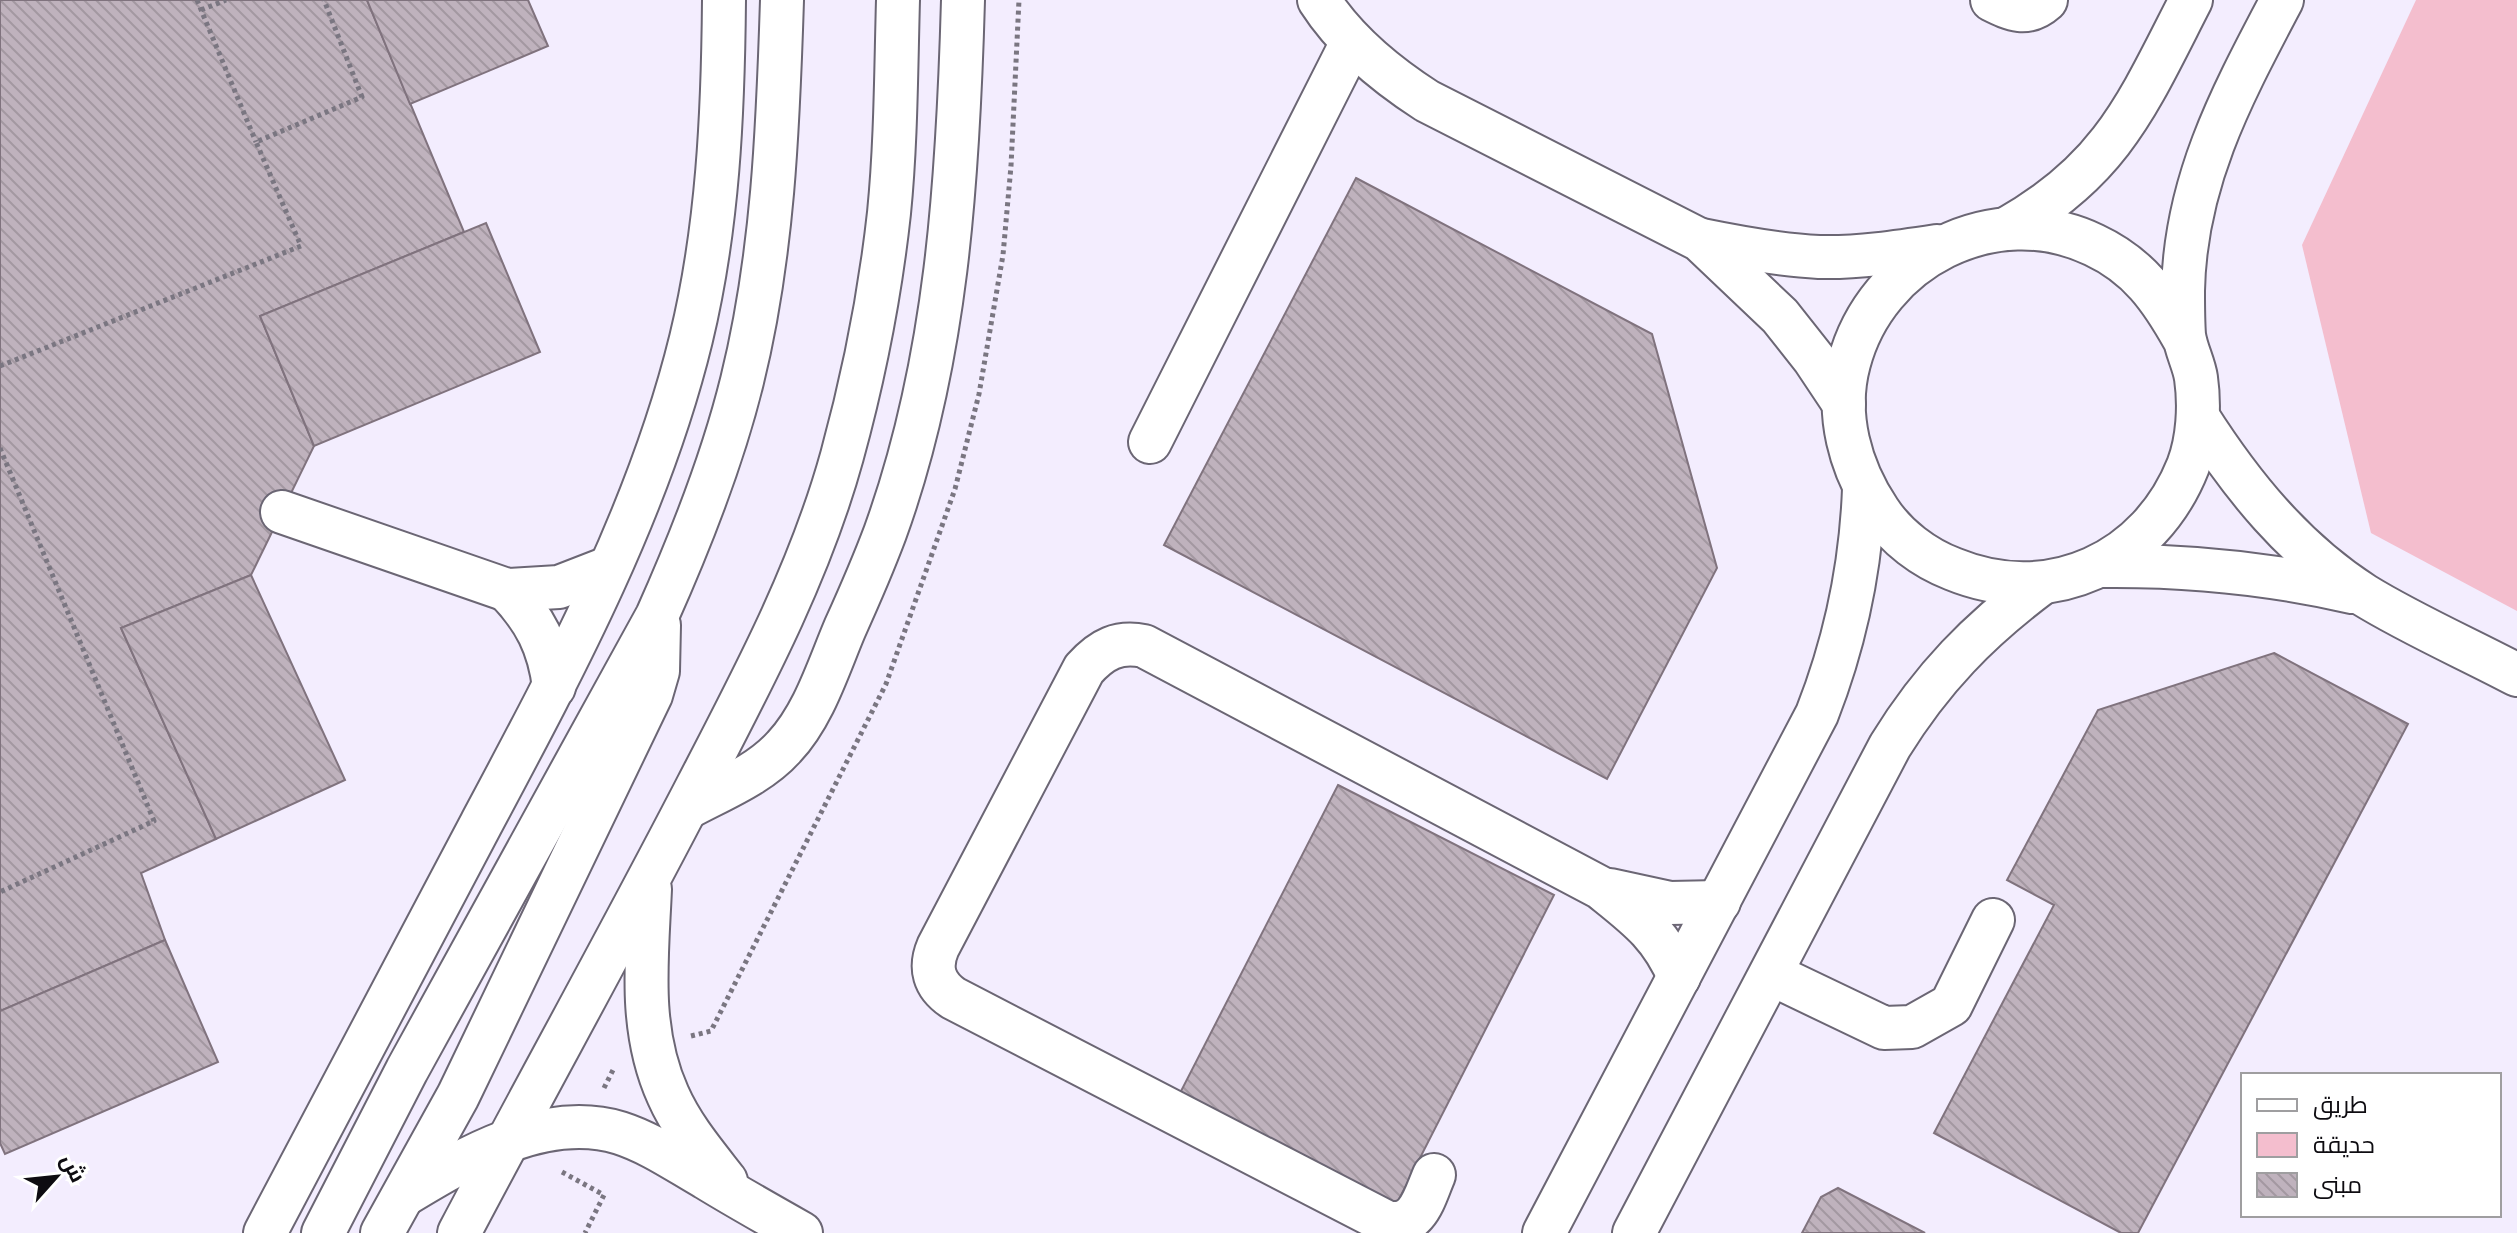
<svg xmlns="http://www.w3.org/2000/svg" width="2517" height="1233" viewBox="0 0 2517 1233" font-family="'PT Sans Narrow',Cairo,sans-serif">
	<defs>
		<pattern id="building-back-hatch" width="6" height="6" patternUnits="userSpaceOnUse" patternTransform="scale(2)"><rect width="6" height="6" fill="#bfb2bd"/><path d="M-1 5l2 2M0 0l6 6M5-1l2 2" fill="none" stroke="#a398a1"/></pattern>
	</defs>
	<rect width="100%" height="100%" fill="#f3edfe"/>
	<path fill="#f4bece" d="M2416,0H2517V611L2371,533L2302,245Z"/>
	<g fill="url(#building-back-hatch)" stroke="#80737e" stroke-width="2">
		<path d="M0,0H367L464,232L260,316L314,446L251,575L121,628L216,839L141,873L165,940L0,1011Z"/>
		<path d="M367,0H528L548,46L410,104Z"/>
		<path d="M1356,178L1652,334L1717,568L1607,779L1164,545Z"/>
		<path d="M486,223L540,352L314,446L260,316Z"/>
		<path d="M251,575L345,780L216,839L121,628Z"/>
		<path d="M2274,653L2408,724L2138,1233H2121L1934,1133L2054,905L2007,880L2098,710Z"/>
		<path d="M1338,785L1554,895L1395,1207L1179,1095Z"/>
		<path d="M165,940L218,1062L5,1154L0,1143V1011Z"/>
		<path d="M1838,1188L1925,1233H1802L1821,1197Z"/>
	</g>
	<g fill="none" stroke-linecap="round" stroke-linejoin="round">
		<g stroke="#6b6674" stroke-width="46">
			<g id="minor">
				<path d="M1319,0C1346,42 1385,74 1427,101L1700,240L1780,316L1814,359L1844,404"/>
				<path d="M1992,0C2012,10 2027,17 2046,0"/>
				<path d="M2006,229C2112,170 2138,103 2191,0"/>
				<path d="M1702,240C1741,248 1779,255 1819,257C1858,258 1898,252 1937,246"/>
				<path d="M2184,339C2161,298 2139,266 2094,245C1994,197 1876,259 1849,363C1835,414 1850,468 1879,511C1896,537 1924,558 1953,569C2050,609 2150,562 2188,466C2198,440 2200,406 2196,378C2194,364 2186,350 2184,335C2183,321 2183,305 2183,291C2185,181 2232,95 2282,0"/>
				<path d="M2198,417C2242,486 2294,550 2364,595C2411,624 2468,649 2517,675"/>
				<path d="M1150,442L1352,42"/>
				<path d="M282,512L507,590L559,587L608,568"/>
				<path d="M2102,566C2187,565 2269,573 2352,592"/>
				<path d="M507,590C535,619 549,646 554,687"/>
				<path d="M687,808C720,790 759,775 784,747C814,715 828,668 845,628C859,597 873,565 885,533C947,362 958,180 963,0"/>
				<path d="M650,889C647,958 638,1029 668,1095C682,1127 705,1154 726,1181"/>
				<path d="M1610,890L1670,903L1719,902"/>
				<path d="M1771,974L1884,1028L1912,1027L1951,1005L1993,920"/>
				<path d="M1434,1175C1424,1198 1418,1229 1386,1222L953,998C934,985 929,968 938,947L1084,669C1102,649 1118,641 1144,646L1601,888C1637,917 1661,934 1679,977"/>
				<path d="M404,1195C465,1158 545,1110 620,1133C651,1143 678,1162 706,1178C737,1197 769,1215 801,1233"/>
				<path d="M265,1233C337,1097 409,961 481,824C563,670 649,511 691,339C718,228 723,114 724,0"/>
				<path d="M323,1233L407,1070L657,616C691,540 722,462 742,381C773,256 778,128 782,0"/>
				<path d="M382,1233L458,1096L651,695L658,671L659,625"/>
				<path d="M459,1233C538,1083 620,936 698,785C753,679 810,572 842,456C864,376 880,295 889,213C896,143 896,71 898,0"/>
				<path d="M1544,1233L1817,714C1846,640 1861,568 1864,489"/>
				<path d="M1634,1233L1890,746C1932,678 1978,631 2042,583"/>
			</g>
		</g>
		<g stroke="#7a7681" stroke-width="5" stroke-dasharray="4 4" stroke-linecap="butt">
			<path d="M197,0L256,142"/>
			<path d="M201,10L226,0"/>
			<path d="M0,366L301,246L256,142L362,97L324,0"/>
			<path d="M0,448L154,821L0,892"/>
			<path d="M691,1036L711,1031L886,684L955,489L979,394L1003,255L1011,166L1019,0"/>
			<path d="M604,1088L614,1068"/>
			<path d="M562,1172L604,1195L585,1233"/>
		</g>
		<use href="#minor" stroke="#fff" stroke-width="42"/>
	</g>
	<rect x="2241" y="1073" width="260" height="144" fill="#ffffff" stroke="#9f9ea0" stroke-width="2"/>
	<rect x="2257" y="1099" width="40" height="12" fill="#ffffff" stroke="#9f9ea0" stroke-width="2"/>
	<text x="2313" y="1113" font-size="24" fill="#0e0c11">طريق</text>
	<rect x="2257" y="1133" width="40" height="24" fill="#f4bece" stroke="#9f9ea0" stroke-width="2"/>
	<text x="2313" y="1153" font-size="24" fill="#0e0c11">حديقة</text>
	<rect x="2257" y="1173" width="40" height="24" fill="url(#building-back-hatch)" stroke="#9f9ea0" stroke-width="2"/>
	<text x="2313" y="1193" font-size="24" fill="#0e0c11">مبنى</text>
	<g transform="translate(56 1177) rotate(63)" stroke="#ffffff" stroke-width="6" paint-order="stroke">
	<path d="M0-6L14 30L0 20L-14 30Z" fill="#0e0c11"/>
	<text y="-12" font-size="22" font-weight="bold" text-anchor="middle" fill="#0e0c11">ش</text>
	</g>
</svg>
